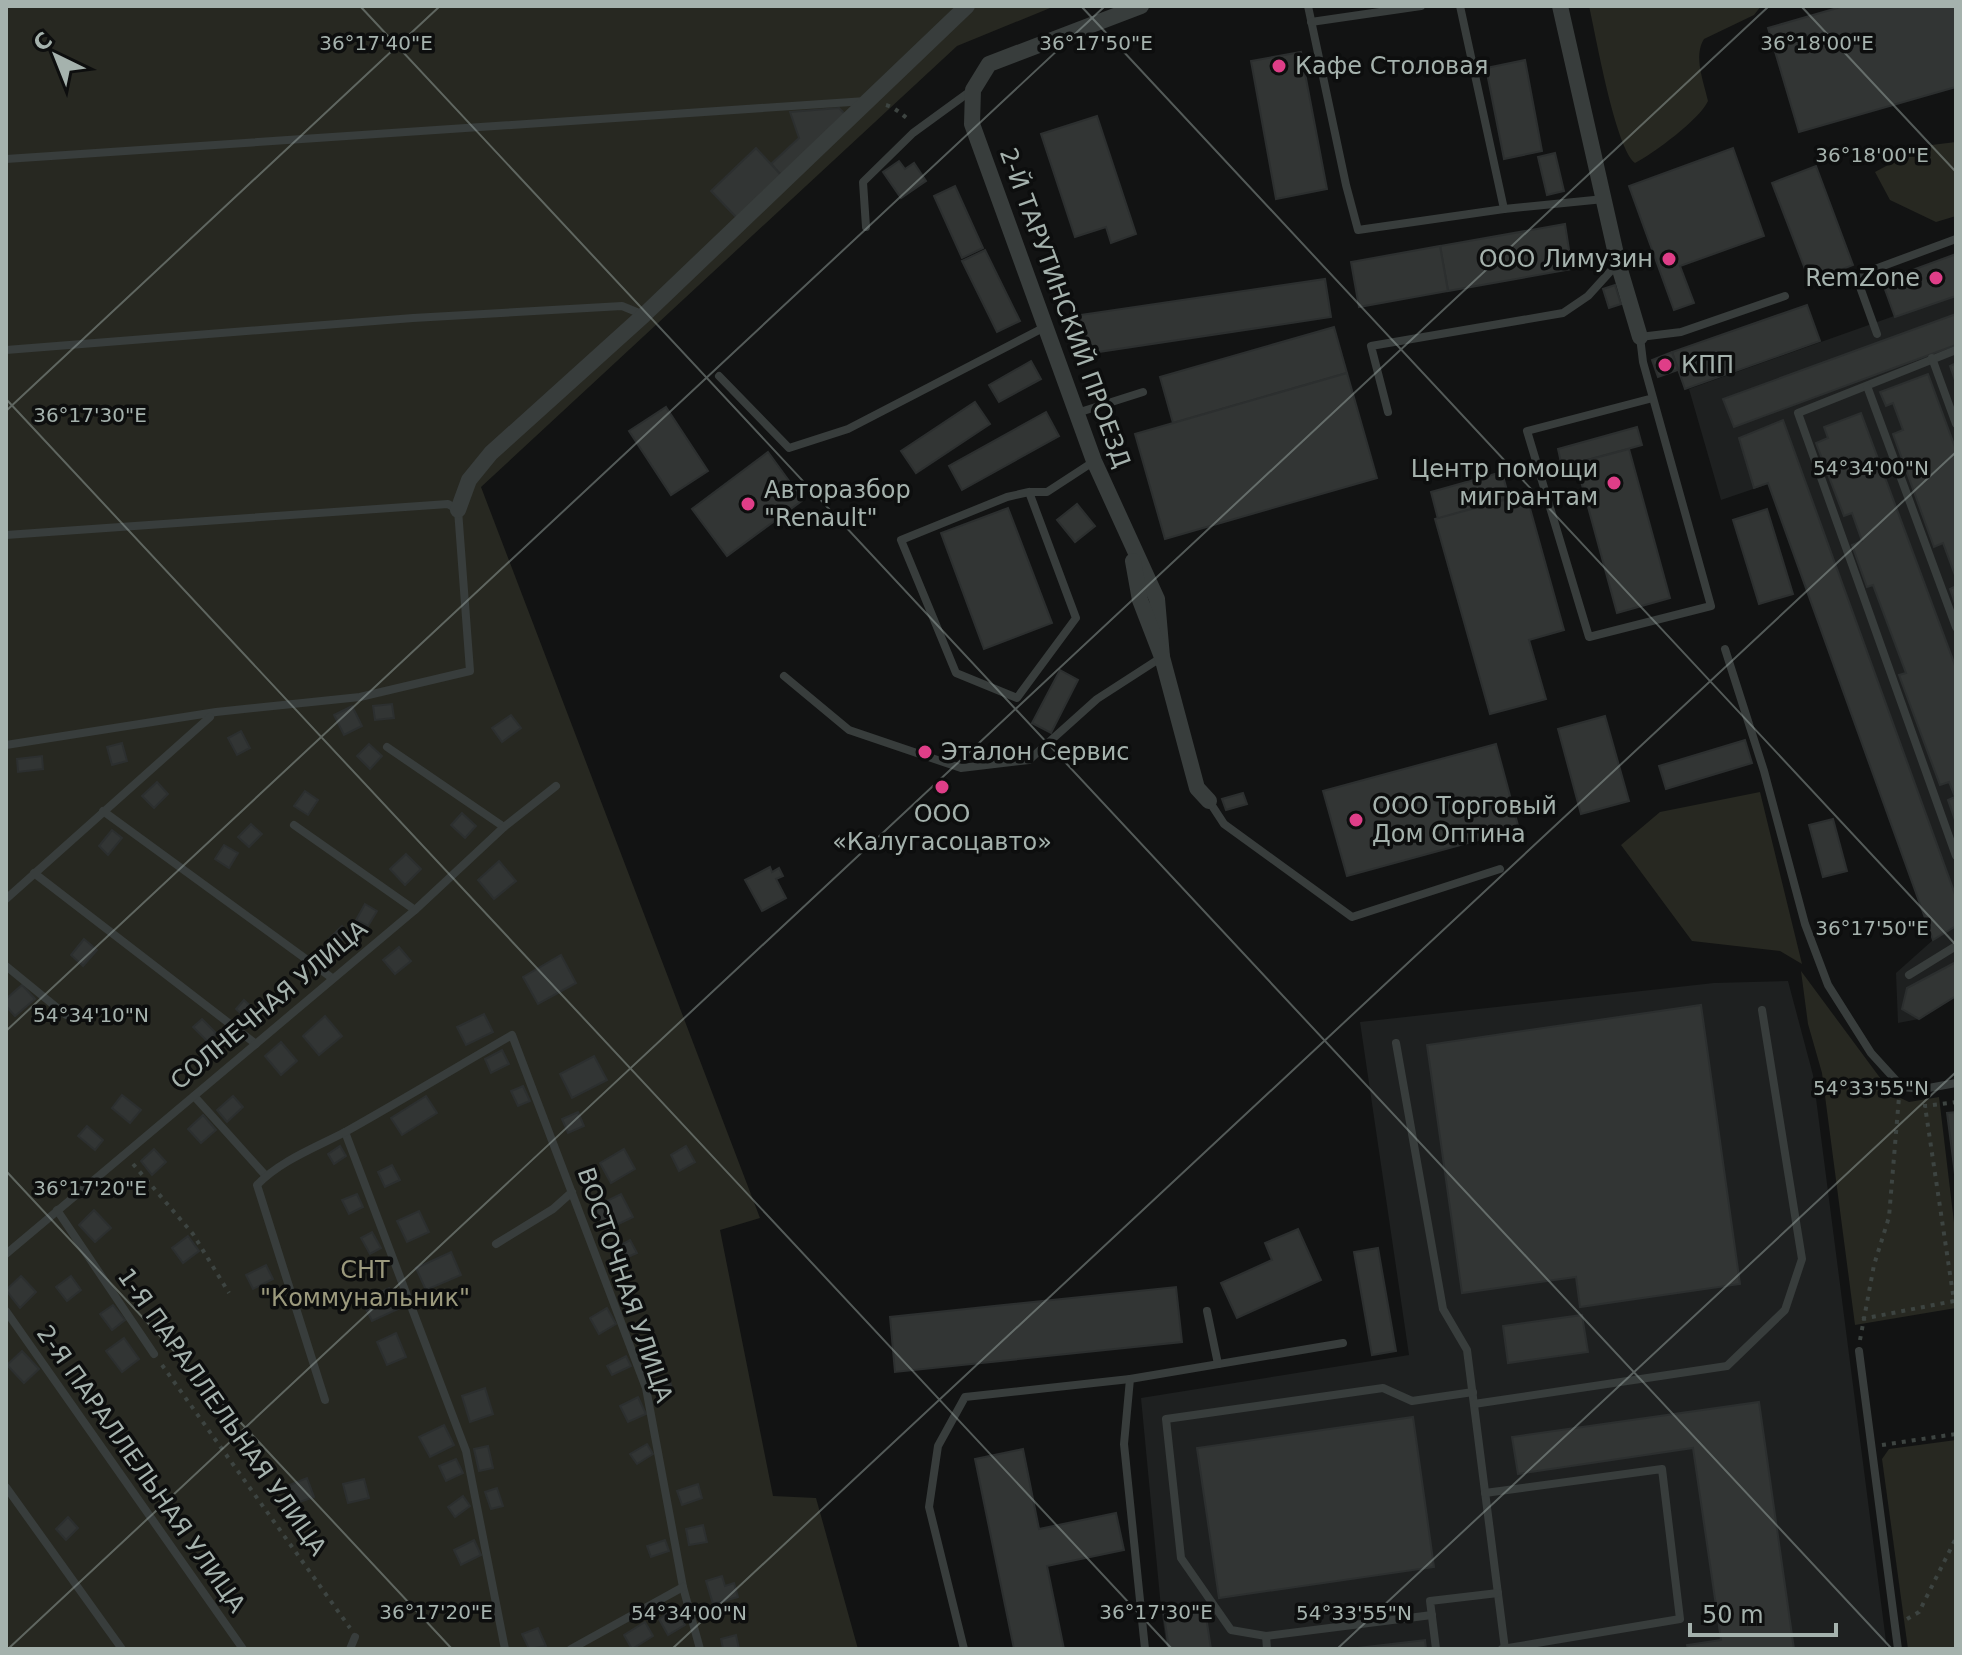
<svg xmlns="http://www.w3.org/2000/svg" width="1962" height="1655" viewBox="0 0 1962 1655" font-family="'DejaVu Sans',sans-serif">
	<rect width="100%" height="100%" fill="#121313"/>
	<g fill="#1e2020">
		<path d="M1956,294V996L1919,1019L1898,1023L1896,973L1933,940L1768,484L1721,500L1689,389Z"/>
		<path d="M1788,981L1813,1075L1887,1649H1167L1161,1608L1141,1398L1409,1355L1360,1022L1714,983Z"/>
	</g>
	<g fill="#272821">
		<path d="M6,6H1055L957,46L481,487L760,1218L720,1230L773,1496L816,1498L858,1649H6Z"/>
		<path d="M1589,6H1761L1754,15L1704,39C1693,56 1704,82 1708,101C1700,119 1653,154 1635,163C1615,147 1596,36 1589,6Z"/>
		<path d="M1956,142V216L1936,222L1890,200L1875,172L1923,146Z"/>
		<path d="M1760,792L1802,964L1780,951L1692,941L1621,845L1660,812Z"/>
		<path d="M1801,971L1892,1094L1909,1102L1939,1097L1956,1239V1308L1855,1325L1822,1073L1808,1024Z"/>
		<path d="M1956,1440V1649H1908L1882,1459L1889,1449Z"/>
	</g>
	<g fill="#323534" stroke="#2c2f2f" stroke-width="2">
		<path d="M1844,6H1956V87L1799,132L1768,28Z"/>
		<path d="M1301,52L1327,189L1276,199L1251,61Z"/>
		<path d="M1525,60L1542,151L1504,159L1486,68Z"/>
		<path d="M839,108L846,115L782,176L771,164L799,138L790,112Z"/>
		<path d="M1097,116L1136,234L1111,243L1106,227L1075,237L1041,134Z"/>
		<path d="M756,148L782,176L737,218L711,191Z"/>
		<path d="M1733,148L1764,236L1680,266L1694,303L1674,310L1629,186Z"/>
		<path d="M1555,153L1564,191L1547,195L1538,157Z"/>
		<path d="M899,161L905,169L914,163L926,181L901,198L883,172Z"/>
		<path d="M1816,166L1853,265L1810,282L1772,183Z"/>
		<path d="M955,186L983,248L962,258L934,196Z"/>
		<path d="M1565,224L1572,269L1448,291L1440,246Z"/>
		<path d="M1440,246L1448,291L1359,307L1351,262Z"/>
		<path d="M985,250L1020,321L997,332L962,261Z"/>
		<path d="M1956,254V296L1895,317L1882,281Z"/>
		<path d="M1325,279L1331,317L1085,354L1080,315Z"/>
		<path d="M1615,285L1621,304L1609,308L1603,289Z"/>
		<path d="M1807,305L1820,341L1685,389L1672,352Z"/>
		<path d="M1956,314V345L1734,427L1723,399Z"/>
		<path d="M1334,327L1347,373L1173,423L1160,377Z"/>
		<path d="M1672,352L1678,370L1658,377L1652,360Z"/>
		<path d="M1031,361L1041,379L999,402L989,385Z"/>
		<path d="M1956,363V383L1950,366Z"/>
		<path d="M1347,373L1377,478L1165,539L1135,434Z"/>
		<path d="M1928,374L1956,450V578L1943,543L1934,547L1893,434L1903,430L1893,403L1886,406L1880,392Z"/>
		<path d="M975,402L990,424L916,473L901,451Z"/>
		<path d="M666,407L708,471L671,495L629,431Z"/>
		<path d="M1046,412L1059,436L962,490L949,466Z"/>
		<path d="M1861,413L1956,668V823L1948,800L1955,797L1949,782L1940,785L1899,675L1906,673L1873,585L1867,587L1852,545L1862,541L1852,513L1844,516L1816,443L1828,438L1824,427Z"/>
		<path d="M1783,420L1956,897V926L1933,940L1768,483L1754,488L1739,438Z"/>
		<path d="M1637,427L1642,445L1562,467L1558,449Z"/>
		<path d="M1629,449L1670,598L1617,613L1576,463Z"/>
		<path d="M768,452L803,500L727,556L692,509Z"/>
		<path d="M1502,472L1509,498L1438,519L1431,492Z"/>
		<path d="M1526,494L1564,630L1529,640L1546,699L1490,714L1435,519Z"/>
		<path d="M1077,504L1095,526L1075,542L1057,520Z"/>
		<path d="M1008,508L1052,623L984,649L941,533Z"/>
		<path d="M1767,509L1793,594L1759,604L1733,520Z"/>
		<path d="M1956,586V606L1950,589Z"/>
		<path d="M1060,670L1078,680L1051,733L1032,723Z"/>
		<path d="M392,704L394,718L375,720L373,706Z"/>
		<path d="M352,706L362,726L344,735L334,715Z"/>
		<path d="M511,715L521,728L502,742L492,728Z"/>
		<path d="M1605,716L1629,801L1581,814L1558,729Z"/>
		<path d="M241,731L250,748L237,755L228,738Z"/>
		<path d="M1745,740L1752,763L1666,789L1659,766Z"/>
		<path d="M122,743L127,761L112,765L107,747Z"/>
		<path d="M369,744L382,756L370,769L357,756Z"/>
		<path d="M1496,744L1519,829L1347,876L1323,791Z"/>
		<path d="M42,756L43,769L18,772L17,759Z"/>
		<path d="M157,782L168,794L154,808L142,796Z"/>
		<path d="M305,791L318,800L308,815L294,806Z"/>
		<path d="M1243,793L1247,804L1226,810L1222,799Z"/>
		<path d="M462,813L476,826L465,838L451,825Z"/>
		<path d="M1833,819L1847,871L1823,877L1809,825Z"/>
		<path d="M251,824L262,834L249,847L238,837Z"/>
		<path d="M112,830L122,838L108,855L99,846Z"/>
		<path d="M224,845L238,853L229,868L215,859Z"/>
		<path d="M406,854L421,869L405,885L390,869Z"/>
		<path d="M499,861L516,881L494,899L478,880Z"/>
		<path d="M770,867L772,872L779,868L783,876L776,879L786,898L762,911L745,880Z"/>
		<path d="M365,904L377,911L368,926L356,920Z"/>
		<path d="M342,926L349,933L336,946L329,939Z"/>
		<path d="M84,939L97,950L83,966L71,955Z"/>
		<path d="M399,947L411,961L395,974L383,960Z"/>
		<path d="M561,955L576,983L538,1004L523,977Z"/>
		<path d="M1956,962V996L1919,1019L1902,1009L1907,988Z"/>
		<path d="M22,985L35,999L15,1016L6,1006V999Z"/>
		<path d="M244,1000L256,1011L248,1020L236,1009Z"/>
		<path d="M1701,1005L1740,1284L1580,1307L1576,1277L1462,1293L1427,1045Z"/>
		<path d="M484,1014L493,1032L466,1045L457,1027Z"/>
		<path d="M325,1016L342,1036L319,1055L303,1036Z"/>
		<path d="M202,1019L216,1033L208,1042L193,1027Z"/>
		<path d="M281,1042L297,1061L281,1075L265,1056Z"/>
		<path d="M502,1050L509,1064L491,1073L485,1059Z"/>
		<path d="M594,1056L607,1080L572,1098L560,1074Z"/>
		<path d="M523,1086L530,1101L518,1106L511,1091Z"/>
		<path d="M122,1095L141,1110L130,1123L112,1108Z"/>
		<path d="M233,1096L243,1107L227,1122L217,1110Z"/>
		<path d="M426,1096L437,1113L402,1135L391,1118Z"/>
		<path d="M578,1112L584,1126L568,1133L562,1119Z"/>
		<path d="M1956,1112V1182L1947,1113Z"/>
		<path d="M203,1115L216,1130L201,1143L188,1129Z"/>
		<path d="M87,1126L103,1140L95,1150L78,1136Z"/>
		<path d="M340,1146L346,1156L334,1164L328,1154Z"/>
		<path d="M686,1146L695,1162L679,1171L671,1155Z"/>
		<path d="M154,1149L166,1162L152,1175L141,1161Z"/>
		<path d="M624,1149L635,1169L611,1183L600,1163Z"/>
		<path d="M392,1165L400,1180L385,1187L378,1172Z"/>
		<path d="M357,1194L363,1207L349,1214L342,1200Z"/>
		<path d="M621,1194L633,1217L606,1230L594,1207Z"/>
		<path d="M94,1210L111,1228L95,1242L79,1225Z"/>
		<path d="M419,1211L429,1232L407,1242L397,1221Z"/>
		<path d="M1298,1229L1321,1280L1237,1318L1221,1283L1272,1260L1265,1243Z"/>
		<path d="M372,1232L381,1248L370,1254L361,1238Z"/>
		<path d="M188,1236L199,1251L183,1263L172,1248Z"/>
		<path d="M630,1240L637,1253L619,1261L613,1249Z"/>
		<path d="M1378,1248L1396,1351L1372,1355L1354,1252Z"/>
		<path d="M451,1252L461,1275L426,1290L416,1268Z"/>
		<path d="M266,1265L273,1279L253,1289L246,1275Z"/>
		<path d="M21,1276L36,1292L20,1308L6,1290Z"/>
		<path d="M71,1276L81,1290L67,1301L56,1287Z"/>
		<path d="M1176,1287L1182,1342L895,1372L890,1317Z"/>
		<path d="M389,1288L398,1309L372,1321L362,1301Z"/>
		<path d="M113,1305L125,1320L112,1330L100,1314Z"/>
		<path d="M607,1308L616,1324L599,1334L590,1318Z"/>
		<path d="M1582,1315L1588,1352L1508,1363L1503,1326Z"/>
		<path d="M396,1333L406,1357L387,1365L377,1342Z"/>
		<path d="M124,1338L139,1359L122,1372L106,1351Z"/>
		<path d="M22,1351L39,1369L24,1383L7,1365Z"/>
		<path d="M626,1356L631,1366L612,1375L607,1366Z"/>
		<path d="M669,1378L673,1392L659,1396L654,1382Z"/>
		<path d="M485,1388L493,1414L470,1422L462,1396Z"/>
		<path d="M638,1397L646,1414L628,1422L620,1406Z"/>
		<path d="M1759,1402L1794,1649H1688L1687,1645L1721,1640L1693,1448L1518,1474L1512,1437Z"/>
		<path d="M1413,1417L1434,1567L1219,1598L1197,1448Z"/>
		<path d="M444,1425L454,1445L430,1457L419,1437Z"/>
		<path d="M647,1444L653,1454L637,1464L630,1454Z"/>
		<path d="M488,1446L493,1468L479,1471L474,1449Z"/>
		<path d="M1023,1449L1039,1529L1116,1513L1124,1550L1047,1566L1064,1649H1014L975,1459Z"/>
		<path d="M456,1459L463,1473L446,1481L439,1466Z"/>
		<path d="M307,1478L314,1497L294,1504L287,1486Z"/>
		<path d="M364,1479L369,1498L348,1503L343,1484Z"/>
		<path d="M698,1484L702,1498L682,1505L677,1491Z"/>
		<path d="M497,1488L503,1506L491,1509L485,1492Z"/>
		<path d="M463,1496L470,1506L455,1517L448,1507Z"/>
		<path d="M68,1517L78,1528L66,1540L56,1529Z"/>
		<path d="M703,1525L707,1542L689,1545L686,1529Z"/>
		<path d="M474,1540L481,1555L461,1565L454,1550Z"/>
		<path d="M665,1540L669,1551L651,1557L647,1546Z"/>
		<path d="M722,1576L725,1586L734,1583L738,1597L713,1604L706,1581Z"/>
		<path d="M1204,1603L1211,1649H1169L1163,1609Z"/>
		<path d="M675,1609L685,1625L668,1635L659,1619Z"/>
		<path d="M645,1622L653,1636L632,1649L624,1635Z"/>
		<path d="M538,1628L546,1646L529,1649L522,1634Z"/>
		<path d="M736,1635L739,1649H723L721,1639Z"/>
		<path d="M1425,1640L1426,1649H1349Z"/>
	</g>
	<g fill="none" stroke-linecap="round" stroke-linejoin="round">
		<g stroke="#3d4441" stroke-width="4" stroke-dasharray="4 6" stroke-linecap="butt">
			<path d="M886,105C896,108 902,115 911,121"/>
			<path d="M1925,1104V1106L1956,1102"/>
			<path d="M133,1164L193,1234L229,1293"/>
			<path d="M1862,1319L1954,1301L1925,1106"/>
			<path d="M1860,1340L1874,1265L1889,1217L1899,1097"/>
			<path d="M162,1365L350,1628"/>
			<path d="M1882,1445L1956,1434"/>
			<path d="M1907,1619L1919,1612L1956,1538"/>
		</g>
		<g stroke="#383d3c" stroke-width="8">
			<path d="M1308,6L1346,185L1358,230L1504,209L1460,6"/>
			<path d="M1311,22L1421,6"/>
			<path d="M6,159L866,101"/>
			<path d="M1504,209L1604,199"/>
			<path d="M866,227L863,182L913,133L972,90"/>
			<path d="M1877,334L1856,276L1956,239"/>
			<path d="M6,350L413,318L622,306L644,315"/>
			<path d="M1956,350L1798,413L1956,856"/>
			<path d="M1932,358L1956,424"/>
			<path d="M719,376L789,448L848,429L1045,327"/>
			<path d="M1867,386L1956,627"/>
			<path d="M1653,398L1527,431L1589,637L1711,606L1643,362L1640,337L1681,332L1785,296"/>
			<path d="M1388,412L1371,346L1563,313L1588,296L1617,264"/>
			<path d="M1077,413L1143,392"/>
			<path d="M1029,492L1076,618L1017,698L956,673L901,540L1007,497L1029,492H1047L1093,462"/>
			<path d="M6,535L448,504L458,510L470,671L360,697L216,712L6,745"/>
			<path d="M1725,649L1764,771L1805,924L1828,985L1871,1053L1902,1087L1923,1089L1956,1083"/>
			<path d="M784,676L849,730L961,768L1029,760L1097,699L1162,657"/>
			<path d="M387,747L504,827"/>
			<path d="M1209,801L1224,824L1352,917L1500,869"/>
			<path d="M103,811L332,978"/>
			<path d="M294,825L415,910"/>
			<path d="M34,873L256,1044"/>
			<path d="M6,899L210,717"/>
			<path d="M6,966L66,1015"/>
			<path d="M1909,975L1956,946"/>
			<path d="M1396,1043L1443,1309L1467,1350L1505,1649"/>
			<path d="M194,1096L266,1176"/>
			<path d="M345,1132L466,1451L505,1649"/>
			<path d="M57,1210L154,1354"/>
			<path d="M496,1244L553,1209L572,1192"/>
			<path d="M6,1254L415,910L504,827L556,786"/>
			<path d="M6,1311L243,1649"/>
			<path d="M1207,1311L1218,1364"/>
			<path d="M1859,1351L1898,1649"/>
			<path d="M325,1400L257,1185C281,1160 317,1147 347,1131C402,1100 457,1067 512,1035L646,1388L683,1587L700,1649"/>
			<path d="M1474,1404L1727,1366L1785,1310L1802,1259L1762,1010"/>
			<path d="M6,1487L122,1649"/>
			<path d="M1485,1493L1662,1469L1680,1619L1502,1649"/>
			<path d="M1266,1636L1231,1630L1181,1558L1166,1419L1383,1388L1412,1401L1473,1392"/>
			<path d="M350,1649L355,1637"/>
			<path d="M571,1649L683,1587"/>
			<path d="M964,1649L929,1507L938,1446L965,1397L1130,1379"/>
			<path d="M1145,1649L1124,1444L1130,1379L1343,1343"/>
			<path d="M1267,1649L1266,1636L1432,1615"/>
			<path d="M1436,1649L1430,1601L1498,1593"/>
		</g>
		<g stroke="#383d3c" stroke-width="16">
			<path d="M1141,6L989,64L973,90L972,124L1094,461L1157,599L1162,657"/>
			<path d="M1560,6L1618,263L1640,337"/>
			<path d="M458,510L469,480L491,453L644,315L967,6"/>
			<path d="M1133,561L1140,600L1162,657L1197,788L1209,801"/>
		</g>
	</g>
	<path fill="none" stroke="#a5b2ad" stroke-width="2" stroke-opacity="0.45" d="M360,6L1892,1649M1081,6L1956,945M1801,6L1956,172M6,399L1172,1649M6,411L440,6M6,1031L1105,6M6,1171L452,1649M8,1649L1769,6M672,1649L1956,452M1337,1649L1956,1072"/>
	<g fill="#df3e88" stroke="#0d0e0e" stroke-width="3">
		<circle cx="1279" cy="66" r="8"/>
		<circle cx="1669" cy="259" r="8"/>
		<circle cx="1936" cy="278" r="8"/>
		<circle cx="1665" cy="365" r="8"/>
		<circle cx="1614" cy="483" r="8"/>
		<circle cx="748" cy="504" r="8"/>
		<circle cx="925" cy="752" r="8"/>
		<circle cx="942" cy="787" r="8"/>
		<circle cx="1356" cy="820" r="8"/>
	</g>
	<g text-anchor="middle" stroke-width="7" stroke-linejoin="round" paint-order="stroke">
		<g font-size="24" fill="#a5b2ad" stroke="#0d0e0e" text-anchor="start">
			<text x="1295" y="74">Кафе Столовая</text>
			<text x="1653" y="267" text-anchor="end">ООО Лимузин</text>
			<text x="1920" y="286" text-anchor="end">RemZone</text>
			<text x="1681" y="373">КПП</text>
			<text x="1598" y="477" text-anchor="end">Центр помощи<tspan x="1598" dy="28">мигрантам</tspan></text>
			<text x="764" y="498">Авторазбор<tspan x="764" dy="28">"Renault"</tspan></text>
			<text x="941" y="760">Эталон Сервис</text>
			<text x="1372" y="814">ООО Торговый<tspan x="1372" dy="28">Дом Оптина</tspan></text>
			<text x="942" y="822" text-anchor="middle">ООО<tspan x="942" dy="28">«Калугасоцавто»</tspan></text>
		</g>
		<g font-size="24" fill="#a5b2ad" stroke="#0d0e0e">
			<text transform="translate(1065 308) rotate(70)" y="8">2-Й ТАРУТИНСКИЙ ПРОЕЗД</text>
			<text transform="translate(269 1005) rotate(-40)" y="8">СОЛНЕЧНАЯ УЛИЦА</text>
			<text transform="translate(625 1285) rotate(71)" y="8">ВОСТОЧНАЯ УЛИЦА</text>
			<text transform="translate(222 1412) rotate(55)" y="8">1-Я ПАРАЛЛЕЛЬНАЯ УЛИЦА</text>
			<text transform="translate(141 1469) rotate(55)" y="8">2-Я ПАРАЛЛЕЛЬНАЯ УЛИЦА</text>
		</g>
		<g font-size="24" fill="#9c9a7d" stroke="#0d0e0e">
			<text x="365" y="1278">СНТ<tspan x="365" dy="28">"Коммунальник"</tspan></text>
		</g>
	</g>
	<g font-size="20" text-anchor="middle" fill="#a5b2ad" stroke="#0d0e0e" stroke-width="7" stroke-linejoin="round" paint-order="stroke">
		<text x="376" y="50">36°17'40"E</text>
		<text x="1096" y="50">36°17'50"E</text>
		<text x="1817" y="50">36°18'00"E</text>
		<text x="1872" y="162">36°18'00"E</text>
		<text x="90" y="422">36°17'30"E</text>
		<text x="1871" y="475">54°34'00"N</text>
		<text x="1872" y="935">36°17'50"E</text>
		<text x="91" y="1022">54°34'10"N</text>
		<text x="1871" y="1095">54°33'55"N</text>
		<text x="90" y="1195">36°17'20"E</text>
		<text x="436" y="1619">36°17'20"E</text>
		<text x="1156" y="1619">36°17'30"E</text>
		<text x="689" y="1620">54°34'00"N</text>
		<text x="1354" y="1620">54°33'55"N</text>
	</g>
	<rect width="1962" height="1655" fill="none" stroke="#a5b2ad" stroke-width="16"/>
	<g transform="translate(56 56) rotate(317)" stroke="#0d0e0e" stroke-width="6" paint-order="stroke">
	<path d="M0-6L14 30L0 20L-14 30Z" fill="#a5b2ad"/>
	<text y="-12" font-size="22" font-weight="bold" text-anchor="middle" fill="#a5b2ad">С</text>
	</g>
	<path d="M1690 1623v12h146v-12" fill="none" stroke="#a5b2ad" stroke-width="4"/>
	<text x="1702" y="1623" font-size="24" fill="#a5b2ad" stroke="#0d0e0e" stroke-width="6" paint-order="stroke">50 m</text>
</svg>
